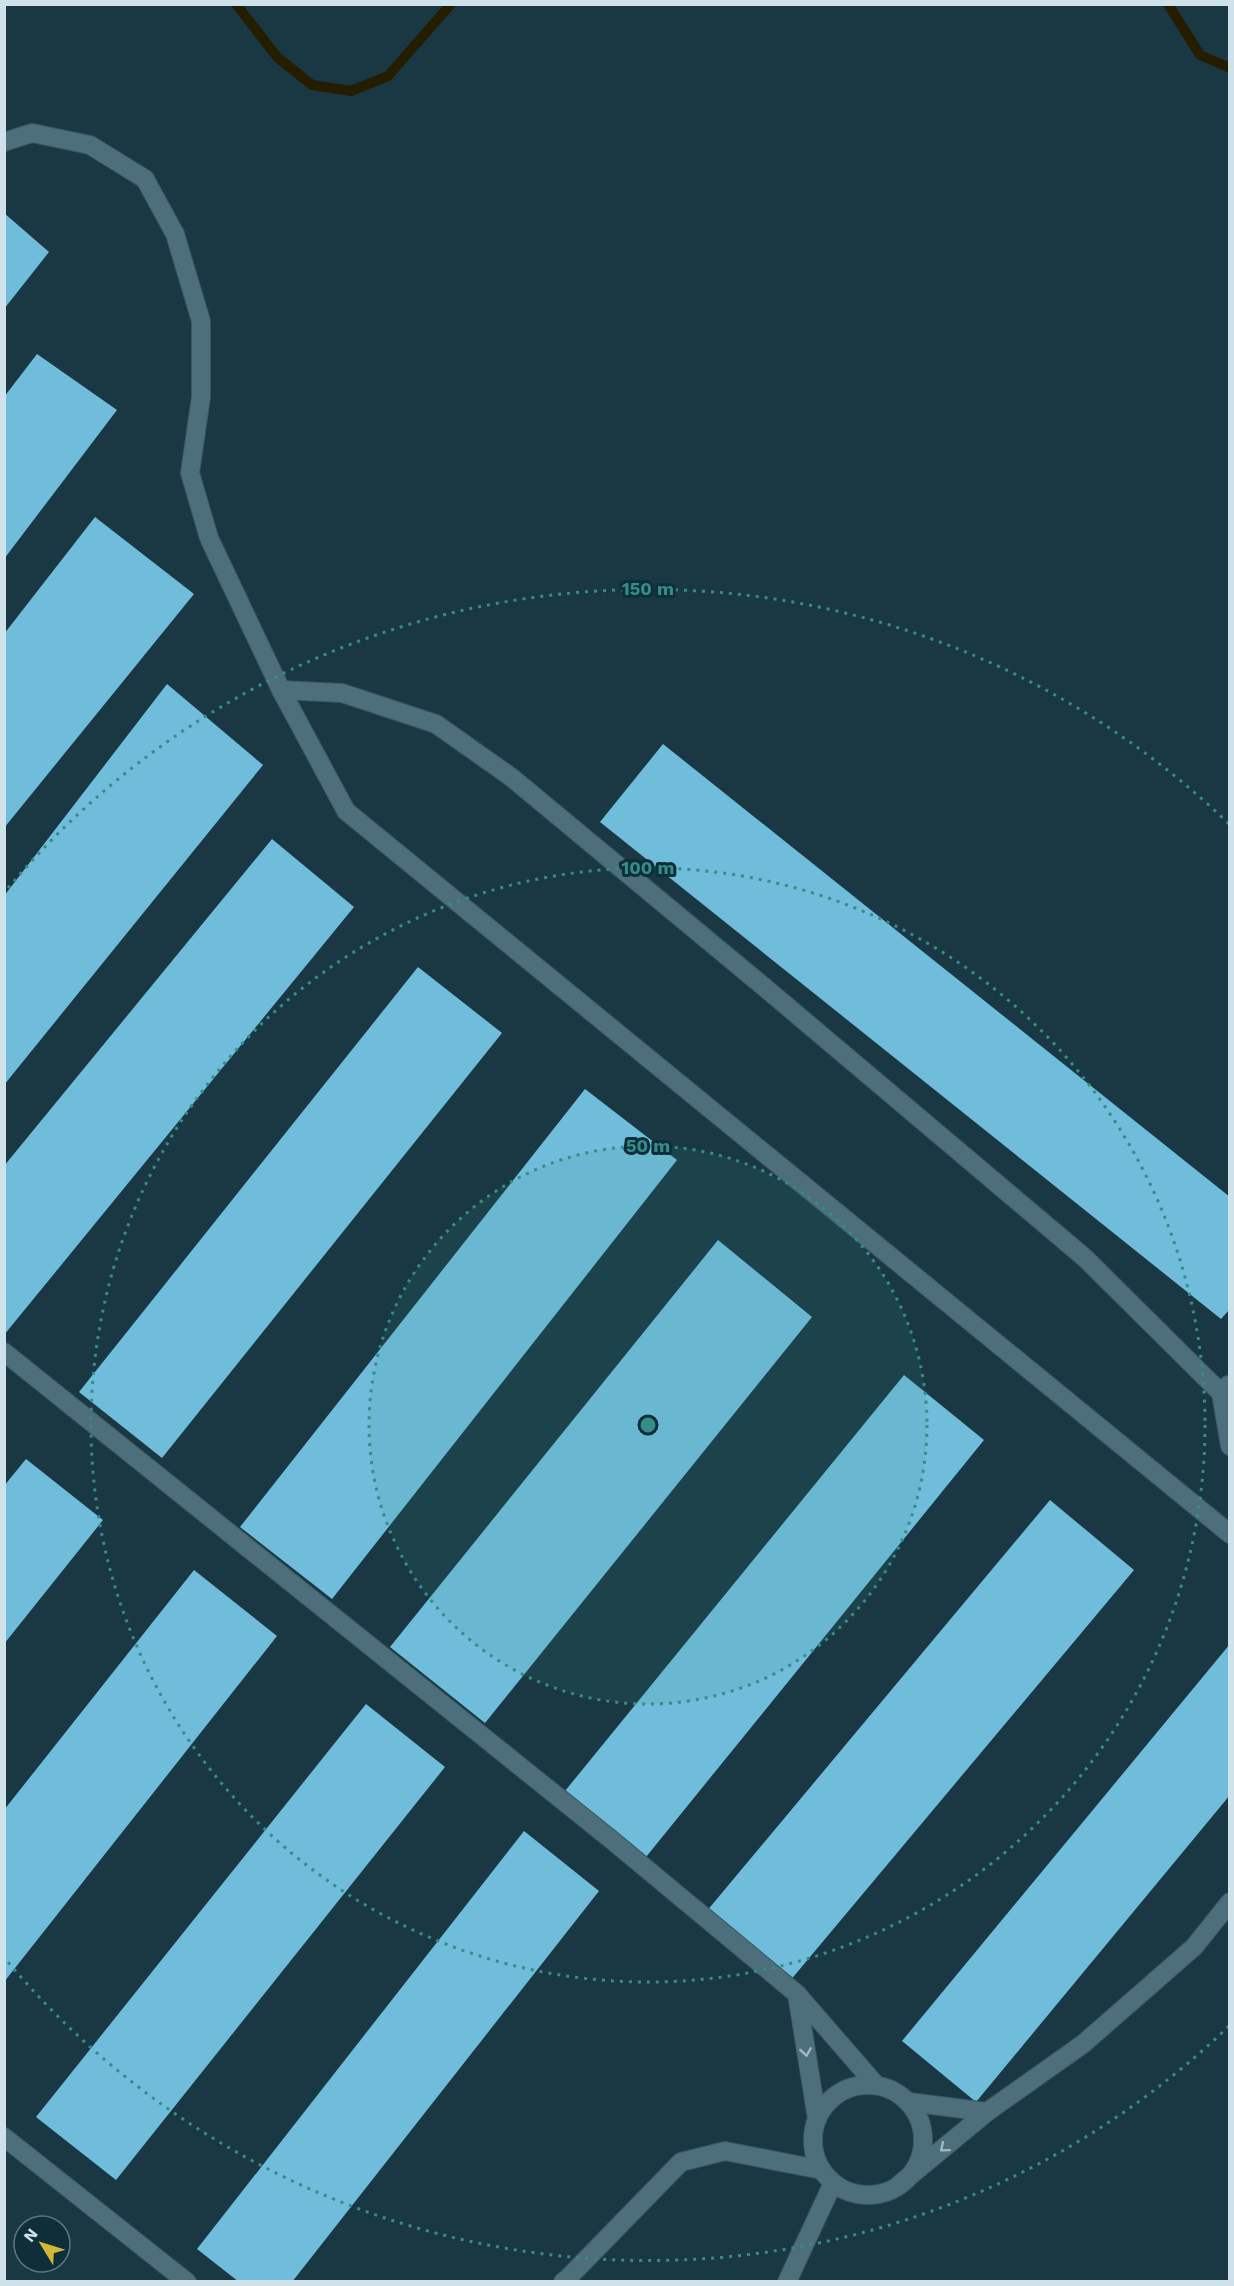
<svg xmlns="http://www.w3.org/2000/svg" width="1234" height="2286" viewBox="0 0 1234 2286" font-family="'Work Sans',sans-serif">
	<rect width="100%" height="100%" fill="#193844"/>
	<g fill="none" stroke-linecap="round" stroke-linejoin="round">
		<g stroke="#251d00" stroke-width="10">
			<path d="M236,4L277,57L312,85L351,91L388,76L451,4"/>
			<path d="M1168,4L1200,55L1230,68"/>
		</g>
	</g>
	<g fill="#70bddb">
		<path d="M4,213L49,252L4,309Z"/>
		<path d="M37,354L117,410L4,559V397Z"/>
		<path d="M95,517L194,594L4,828V634Z"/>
		<path d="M167,684L263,765L4,1085V896Z"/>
		<path d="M663,744L1230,1197V1309L1221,1319L600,822Z"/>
		<path d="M272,839L354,907L4,1335V1166Z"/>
		<path d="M418,967L502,1033L162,1458L79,1392Z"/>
		<path d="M585,1089L677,1160L332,1599L240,1527Z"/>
		<path d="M718,1240L812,1317L485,1723L390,1647Z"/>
		<path d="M904,1375L984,1440L646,1857L565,1791Z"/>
		<path d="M26,1459L103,1520L4,1644V1486Z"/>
		<path d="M1050,1500L1134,1570L789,1982L706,1912Z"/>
		<path d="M194,1570L277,1636L4,1982V1810Z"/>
		<path d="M1230,1644V1795L976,2102L902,2041Z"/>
		<path d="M366,1704L445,1767L116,2180L36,2117Z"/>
		<path d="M524,1831L599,1891L292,2282H239L197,2249Z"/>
	</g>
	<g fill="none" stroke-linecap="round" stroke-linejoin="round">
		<g stroke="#3a565f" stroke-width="20">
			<g id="lane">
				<path d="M4,142L32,133L90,145L145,179L175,234L201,321V397L190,473L209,538L281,690L346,811L1230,1534"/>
				<path d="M281,690L342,693L436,724L511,777L763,986L1085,1258L1221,1393"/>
				<path d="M4,1352L613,1841L797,1994L876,2085"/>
				<path d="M1228,1385L1221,1393L1230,1446"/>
				<path d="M797,1994L817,2119"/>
				<circle cx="868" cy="2140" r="55"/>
				<path d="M909,2102L987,2112"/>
				<path d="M4,2137L187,2282"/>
				<path d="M900,2184L987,2112L1083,2044L1194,1947L1230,1902"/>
				<path d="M563,2282L568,2278L681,2162L725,2151L822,2170"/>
				<path d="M787,2282L833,2183"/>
			</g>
		</g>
		<use href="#lane" stroke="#4d6e7b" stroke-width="18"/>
	</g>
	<defs><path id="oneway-chevron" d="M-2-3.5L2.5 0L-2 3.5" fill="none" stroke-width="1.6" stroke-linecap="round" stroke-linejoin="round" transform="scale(1.5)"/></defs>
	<g stroke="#a2b9c2">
		<use href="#oneway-chevron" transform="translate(806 2052) rotate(81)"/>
		<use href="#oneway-chevron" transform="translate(944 2148) rotate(140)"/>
	</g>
	<circle cx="648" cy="1425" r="279" fill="#368c87" fill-opacity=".12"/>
	<g fill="none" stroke="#368c87" stroke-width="3" stroke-dasharray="3 6">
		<circle cx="648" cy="1425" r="279"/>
		<circle cx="648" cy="1425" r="557"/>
		<path d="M1229 2026A836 836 0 0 1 8 1962M8 888A836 836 0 0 1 1229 824"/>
	</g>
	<circle cx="648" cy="1425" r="9" fill="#368c87" stroke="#0e2e3a" stroke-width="3"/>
	<g font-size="18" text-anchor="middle" font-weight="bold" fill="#368c87" stroke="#0e2e3a" stroke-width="6" stroke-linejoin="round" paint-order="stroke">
		<text x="648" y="595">150 m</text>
		<text x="648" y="874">100 m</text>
		<text x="648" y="1152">50 m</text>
	</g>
	<rect width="1234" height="2286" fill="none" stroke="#d0e2e9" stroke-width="12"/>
	<g transform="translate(42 2244) rotate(308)"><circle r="28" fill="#0e2e3a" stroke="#5c7680" stroke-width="1.5"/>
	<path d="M0-4.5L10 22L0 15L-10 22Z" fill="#d3b635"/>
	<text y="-9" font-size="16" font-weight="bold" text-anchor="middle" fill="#d0e2e9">N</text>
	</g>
</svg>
